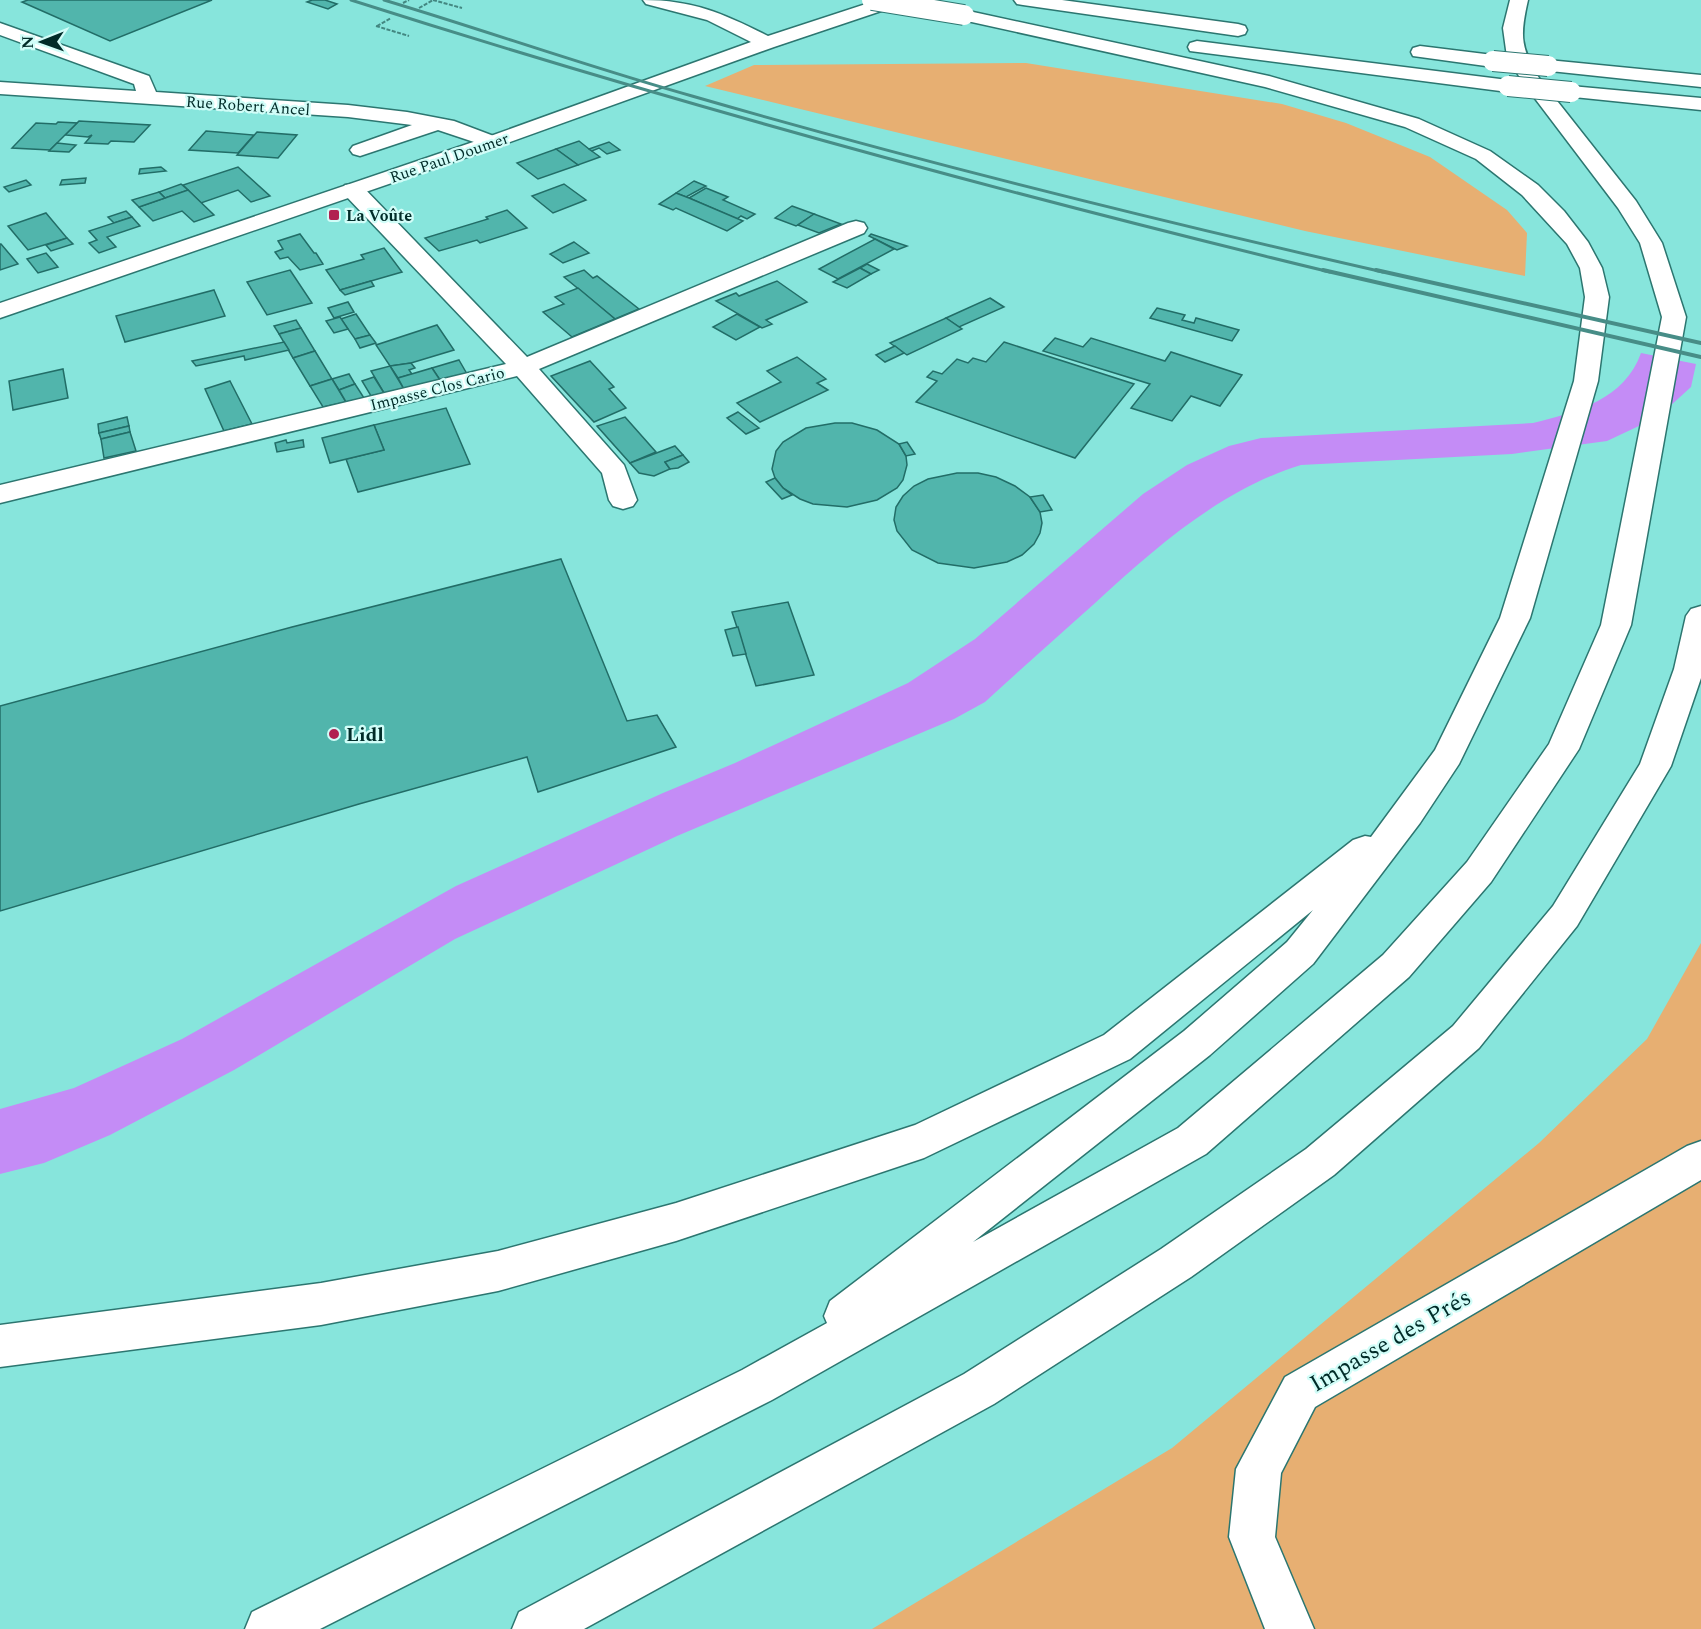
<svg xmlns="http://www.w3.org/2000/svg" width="1701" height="1629" viewBox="0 0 1701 1629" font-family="Spectral,serif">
	<rect width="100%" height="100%" fill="#87e5dc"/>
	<g fill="#e7af72">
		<path d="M1026,63L1282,104L1346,123L1430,157L1507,210L1527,233L1525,276L1305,231L705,86L754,65Z"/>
		<path d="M1701,943V1629H872L1172,1448L1539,1143L1647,1039Z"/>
	</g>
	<path fill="#c48cf6" d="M1641,353L1696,364L1691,387L1658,417L1607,441L1512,454L1301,465C1220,490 1155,548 1094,604C1058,636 1021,669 985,702L954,719L677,836L455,939L234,1070L110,1135L44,1163L0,1174V1109L74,1088L182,1039L456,886L663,793L735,763L908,683L975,639L1143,494L1187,465L1229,446L1261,438L1533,423C1577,412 1625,399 1641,353Z"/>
	<g fill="#51b5ac" stroke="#226d67" stroke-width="1.5">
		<path d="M28,0H212L110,41L22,2Z"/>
		<path d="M312,0H325L337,4L328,9L307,2Z"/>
		<path d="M79,121L150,125L134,142L111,141L108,144L85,143L92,135L88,137L65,135Z"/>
		<path d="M58,122L77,123L50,150L12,148L36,123L56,124Z"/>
		<path d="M206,131L254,135L238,153L189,150Z"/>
		<path d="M257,132L297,135L278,158L237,155Z"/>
		<path d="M579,141L589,149L600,157L578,165L556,149Z"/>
		<path d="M609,142L620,150L607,154L599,148L592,151L589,149Z"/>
		<path d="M57,143L76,145L69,152L49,151Z"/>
		<path d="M556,149L578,165L538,179L517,163Z"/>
		<path d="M161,167L166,171L139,174L140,169Z"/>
		<path d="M238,167L270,196L251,202L238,190L201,203L183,185Z"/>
		<path d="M86,178L85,183L60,185L62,180Z"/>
		<path d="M26,180L31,185L9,192L4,187Z"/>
		<path d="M694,181L706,186L686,197L676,193Z"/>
		<path d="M181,184L188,190L165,198L159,192Z"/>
		<path d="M564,184L586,200L553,213L532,196Z"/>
		<path d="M706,188L728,197L723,200L755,214L747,219L741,216L737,219L689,198Z"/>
		<path d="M188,190L214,215L194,222L182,211L153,221L139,207Z"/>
		<path d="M159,192L165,198L139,207L132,200Z"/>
		<path d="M676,193L689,198L743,221L727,231L676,208L673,210L659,204Z"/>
		<path d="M792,206L814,214L796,226L775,218Z"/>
		<path d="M507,210L527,228L480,243L477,240L439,251L425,238L488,219L486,217Z"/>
		<path d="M126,211L132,217L114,223L108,217Z"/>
		<path d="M46,213L67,238L28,250L8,226Z"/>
		<path d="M814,214L841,224L819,233L798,225Z"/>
		<path d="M132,217L140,226L107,237L116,247L99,253L89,243L97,240L89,231Z"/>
		<path d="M300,234L314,253H316L323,264L300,270L288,257L280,259L275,252L283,249L278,241Z"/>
		<path d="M871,234L907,246L897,250L869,236Z"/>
		<path d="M67,238L73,244L51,251L46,245Z"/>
		<path d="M875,239L894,249L838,279L819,269Z"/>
		<path d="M574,242L589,253L563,263L550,254Z"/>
		<path d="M0,244H1L18,264L0,270Z"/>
		<path d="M384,248L402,272L340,290L326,270L364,259L361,255Z"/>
		<path d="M46,253L58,267L38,273L27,259Z"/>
		<path d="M867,264L879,270L871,274L860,268Z"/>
		<path d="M860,268L871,274L847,288L833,282Z"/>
		<path d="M290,270L312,303L267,315L247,282Z"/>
		<path d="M584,270L593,278L597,276L639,309L615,319L564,277Z"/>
		<path d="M371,281L374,286L345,295L340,290Z"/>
		<path d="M777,281L807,302L766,320L772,324L762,328L716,301L736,293L739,296Z"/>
		<path d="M578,288L615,319L572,337L543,312L564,304L555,297Z"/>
		<path d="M214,290L225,316L125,342L116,316Z"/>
		<path d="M990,298L1004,307L959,327L946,318Z"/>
		<path d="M348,302L354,312L334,318L328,308Z"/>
		<path d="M1157,308L1185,315L1182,320L1194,323L1196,318L1239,330L1232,341L1150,318Z"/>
		<path d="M356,314L370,335L355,339L341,319Z"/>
		<path d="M737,314L760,327L736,340L713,327Z"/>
		<path d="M340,317L348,329L334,333L326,321Z"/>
		<path d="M946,318L962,329L907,355L890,343Z"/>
		<path d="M296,320L301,328L279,334L274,326Z"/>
		<path d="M437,325L454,350L411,363L390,366L376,345Z"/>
		<path d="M301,328L315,351L293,358L279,334Z"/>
		<path d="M370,335L376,343L360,348L355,339Z"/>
		<path d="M1055,338L1083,347L1091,338L1165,361L1171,352L1242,375L1220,406L1191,396L1172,421L1131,408L1150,384L1043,351Z"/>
		<path d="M284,342L289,350L245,360L244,356L196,366L192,361Z"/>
		<path d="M1004,342L1134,384L1075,458L916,402L937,381L927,377L933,371L942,374L957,359L968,363L973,358L986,362Z"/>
		<path d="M895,346L904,353L885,362L876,355Z"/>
		<path d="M315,351L332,379L310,386L293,358Z"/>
		<path d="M797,357L826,379L817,383L828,390L760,422L737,403L781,382L767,371Z"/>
		<path d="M459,360L467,374L440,380L432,368Z"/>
		<path d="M590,361L614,387L609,389L626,408L594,422L551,376Z"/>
		<path d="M411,363L415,368L409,370L412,374L398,378L390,366Z"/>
		<path d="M390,366L404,389L384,393L371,371Z"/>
		<path d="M432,368L440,380L404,389L398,378Z"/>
		<path d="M63,369L68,398L13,410L9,381Z"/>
		<path d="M349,374L355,384L339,390L332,379Z"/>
		<path d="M374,377L384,393L371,396L362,381Z"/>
		<path d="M332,379L346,402L323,407L310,386Z"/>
		<path d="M230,381L252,424L224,431L205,389Z"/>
		<path d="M355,384L364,398L346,402L339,390Z"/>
		<path d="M446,408L470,464L358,492L346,459L384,450L374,425Z"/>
		<path d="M738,412L759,428L746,434L727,418Z"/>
		<path d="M127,417L129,426L99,433L98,424Z"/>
		<path d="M625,417L656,452L630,463L597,426Z"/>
		<path d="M835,423H852L877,430L899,444L906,456L907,465L903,480L897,488L877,500L847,507L813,504L800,499L783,488L775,478L772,469L776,451L783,442L806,428Z"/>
		<path d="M374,425L384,450L330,463L322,438Z"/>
		<path d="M129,426L130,432L101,439L99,433Z"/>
		<path d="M130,432L136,451L104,458L101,439Z"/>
		<path d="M286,440L287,443L303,440L304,447L277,452L275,443Z"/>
		<path d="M907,442L915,454L906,456L899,444Z"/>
		<path d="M675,446L683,455L665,462L670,469L654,476L639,473L630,463Z"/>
		<path d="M683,455L689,462L678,468L670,469L665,462Z"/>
		<path d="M957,473H978L996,477L1015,486L1030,497L1040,512L1042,523L1040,533L1034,544L1022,555L1007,562L974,568L938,563L912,550L897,531L894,520L896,507L903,496L914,486L928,479Z"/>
		<path d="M775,478L783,488L792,495L782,499L766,482Z"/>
		<path d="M1043,495L1052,510L1040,512L1030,497Z"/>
		<path d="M561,559L627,721L657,715L676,747L538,792L527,757L359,804L0,911V706L292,627Z"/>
		<path d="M788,602L814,675L756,686L732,612Z"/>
		<path d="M738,627L746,654L733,656L725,630Z"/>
	</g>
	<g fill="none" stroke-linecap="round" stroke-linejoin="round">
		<g stroke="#2c7670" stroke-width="3">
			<g id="minor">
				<path d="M0,23L149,76L156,92L348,105L407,112L454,121L499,138L502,142L499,146L492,148L438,130L360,156L353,154L350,150L353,146L412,125L348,117L0,94V82L136,91L134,84L0,35Z"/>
				<path d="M353,184L361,185L527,357L848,223L856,221L864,223L867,228L864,233L539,369L624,465L637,500L633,506L623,509L613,506L609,500L602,473L517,376L0,503V485L506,364L345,195L342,190L345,185Z"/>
				<path d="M1701,1141V1180L1315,1407L1281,1473L1275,1537L1314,1629H1265L1229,1537L1236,1469L1285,1377L1687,1146Z"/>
			</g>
		</g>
		<g stroke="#2c7670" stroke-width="3">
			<path id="major" d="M643,0C694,0 724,14 768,36L878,0H905L902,4L774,47L499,146L0,318V303L485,138L751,42L707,20L646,4Z"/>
		</g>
		<g stroke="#2c7670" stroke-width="3">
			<g id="highway">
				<path d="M1014,0H1062L1238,24L1245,26L1247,30L1245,34L1238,36L1023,5L1017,4Z"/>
				<path d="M1510,0H1528C1520,35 1520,47 1539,78L1636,201L1662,243L1686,317L1631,625L1579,749L1491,882L1409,977L1206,1154L772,1400L320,1629H245L252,1612L742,1370L827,1323L824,1316L830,1301L1184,1031L1287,942L1313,910L1130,1059L924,1158L676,1241L498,1291L321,1325L0,1367V1325L321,1283L498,1251L676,1203L915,1125L1104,1035L1353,840L1365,836L1371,837L1435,750L1500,618L1574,381L1585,297L1580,268L1567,244L1522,195L1476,159L1405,127L1265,87L958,19L955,15L958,11L964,10L1269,76L1419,119L1490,151L1538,185L1564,211L1588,242L1602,268L1609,297L1598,381L1530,618L1459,764L1420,823L1313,964L1210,1055L973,1242L1178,1128L1383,955L1467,862L1549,744L1601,625L1662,317L1640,243L1618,208L1524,84L1507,57L1503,28Z"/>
				<path d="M1197,41L1508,80L1515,82L1518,86L1515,90L1508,92L1190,51L1188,47L1190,43Z"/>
				<path d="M1420,46L1493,55L1500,57L1503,61L1500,65L1493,67L1413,56L1411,52L1413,48Z"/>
				<path d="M1548,60L1701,75V87L1541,70L1538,66L1541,62Z"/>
				<path d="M1571,86L1701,98V110L1564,96L1561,92L1564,88Z"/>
				<path d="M1701,606V678L1671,766L1577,926L1479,1048L1334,1175L1191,1277L994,1404L584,1629H512L519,1612L964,1374L1161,1249L1306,1149L1453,1026L1553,906L1640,764L1674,669L1686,616L1691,609Z"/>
			</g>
		</g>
		<g stroke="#438781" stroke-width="2" stroke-dasharray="4 1.5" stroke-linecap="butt">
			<path d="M433,0L462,8"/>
			<path d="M403,3L409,0"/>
			<path d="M419,8L433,0"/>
			<path d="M376,26L409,36"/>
			<path d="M377,26L391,18"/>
		</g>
		<use href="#minor" fill="#fff" fill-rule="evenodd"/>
		<use href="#major" fill="#fff" fill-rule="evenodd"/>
		<use href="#highway" fill="#fff" fill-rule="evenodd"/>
		<g stroke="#478d87" stroke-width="3">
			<path d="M351,0C674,103 1000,192 1330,272"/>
			<path d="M384,0C487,31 589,67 692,96C920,162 1151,219 1383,272"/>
		</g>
		<g stroke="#478d87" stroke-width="4">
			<path d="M1323,270L1701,357"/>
			<path d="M1376,270L1701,343"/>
		</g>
		<g stroke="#2c7670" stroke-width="22" stroke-linecap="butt">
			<g id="highway-bridge">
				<path d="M872,0L964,15"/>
				<path d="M1493,61L1548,66"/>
				<path d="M1508,86L1571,92"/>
			</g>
		</g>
		<use href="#highway-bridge" stroke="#fff" stroke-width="20"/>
	</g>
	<g fill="#b12151" stroke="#d1fdf8" stroke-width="2">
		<rect x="328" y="209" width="12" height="12" rx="3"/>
		<circle cx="334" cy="734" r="6"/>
	</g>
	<g text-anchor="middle" stroke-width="4.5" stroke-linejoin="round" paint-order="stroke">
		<g font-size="16" fill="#002b28" stroke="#d1fdf8">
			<text transform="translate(248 105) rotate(4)" y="6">Rue Robert Ancel</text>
			<text transform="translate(449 157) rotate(-19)" y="6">Rue Paul Doumer</text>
			<text transform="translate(437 388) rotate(-14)" y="6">Impasse Clos Cario</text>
		</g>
		<g font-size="16" font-weight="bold" fill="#002b28" stroke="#d1fdf8" text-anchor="start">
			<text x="346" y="221">La Voûte</text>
		</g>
		<g font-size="20" font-weight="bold" fill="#002b28" stroke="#d1fdf8" text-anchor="start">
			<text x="346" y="741">Lidl</text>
		</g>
		<g font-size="24" fill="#002b28" stroke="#d1fdf8">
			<text transform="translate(1390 1340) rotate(-30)" y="8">Impasse des Prés</text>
		</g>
	</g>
	<g transform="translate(42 42) rotate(269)" stroke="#d1fdf8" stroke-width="4.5" paint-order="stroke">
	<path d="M0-4.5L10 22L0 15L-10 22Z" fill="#002b28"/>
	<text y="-9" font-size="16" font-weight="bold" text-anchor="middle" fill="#002b28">N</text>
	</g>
</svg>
